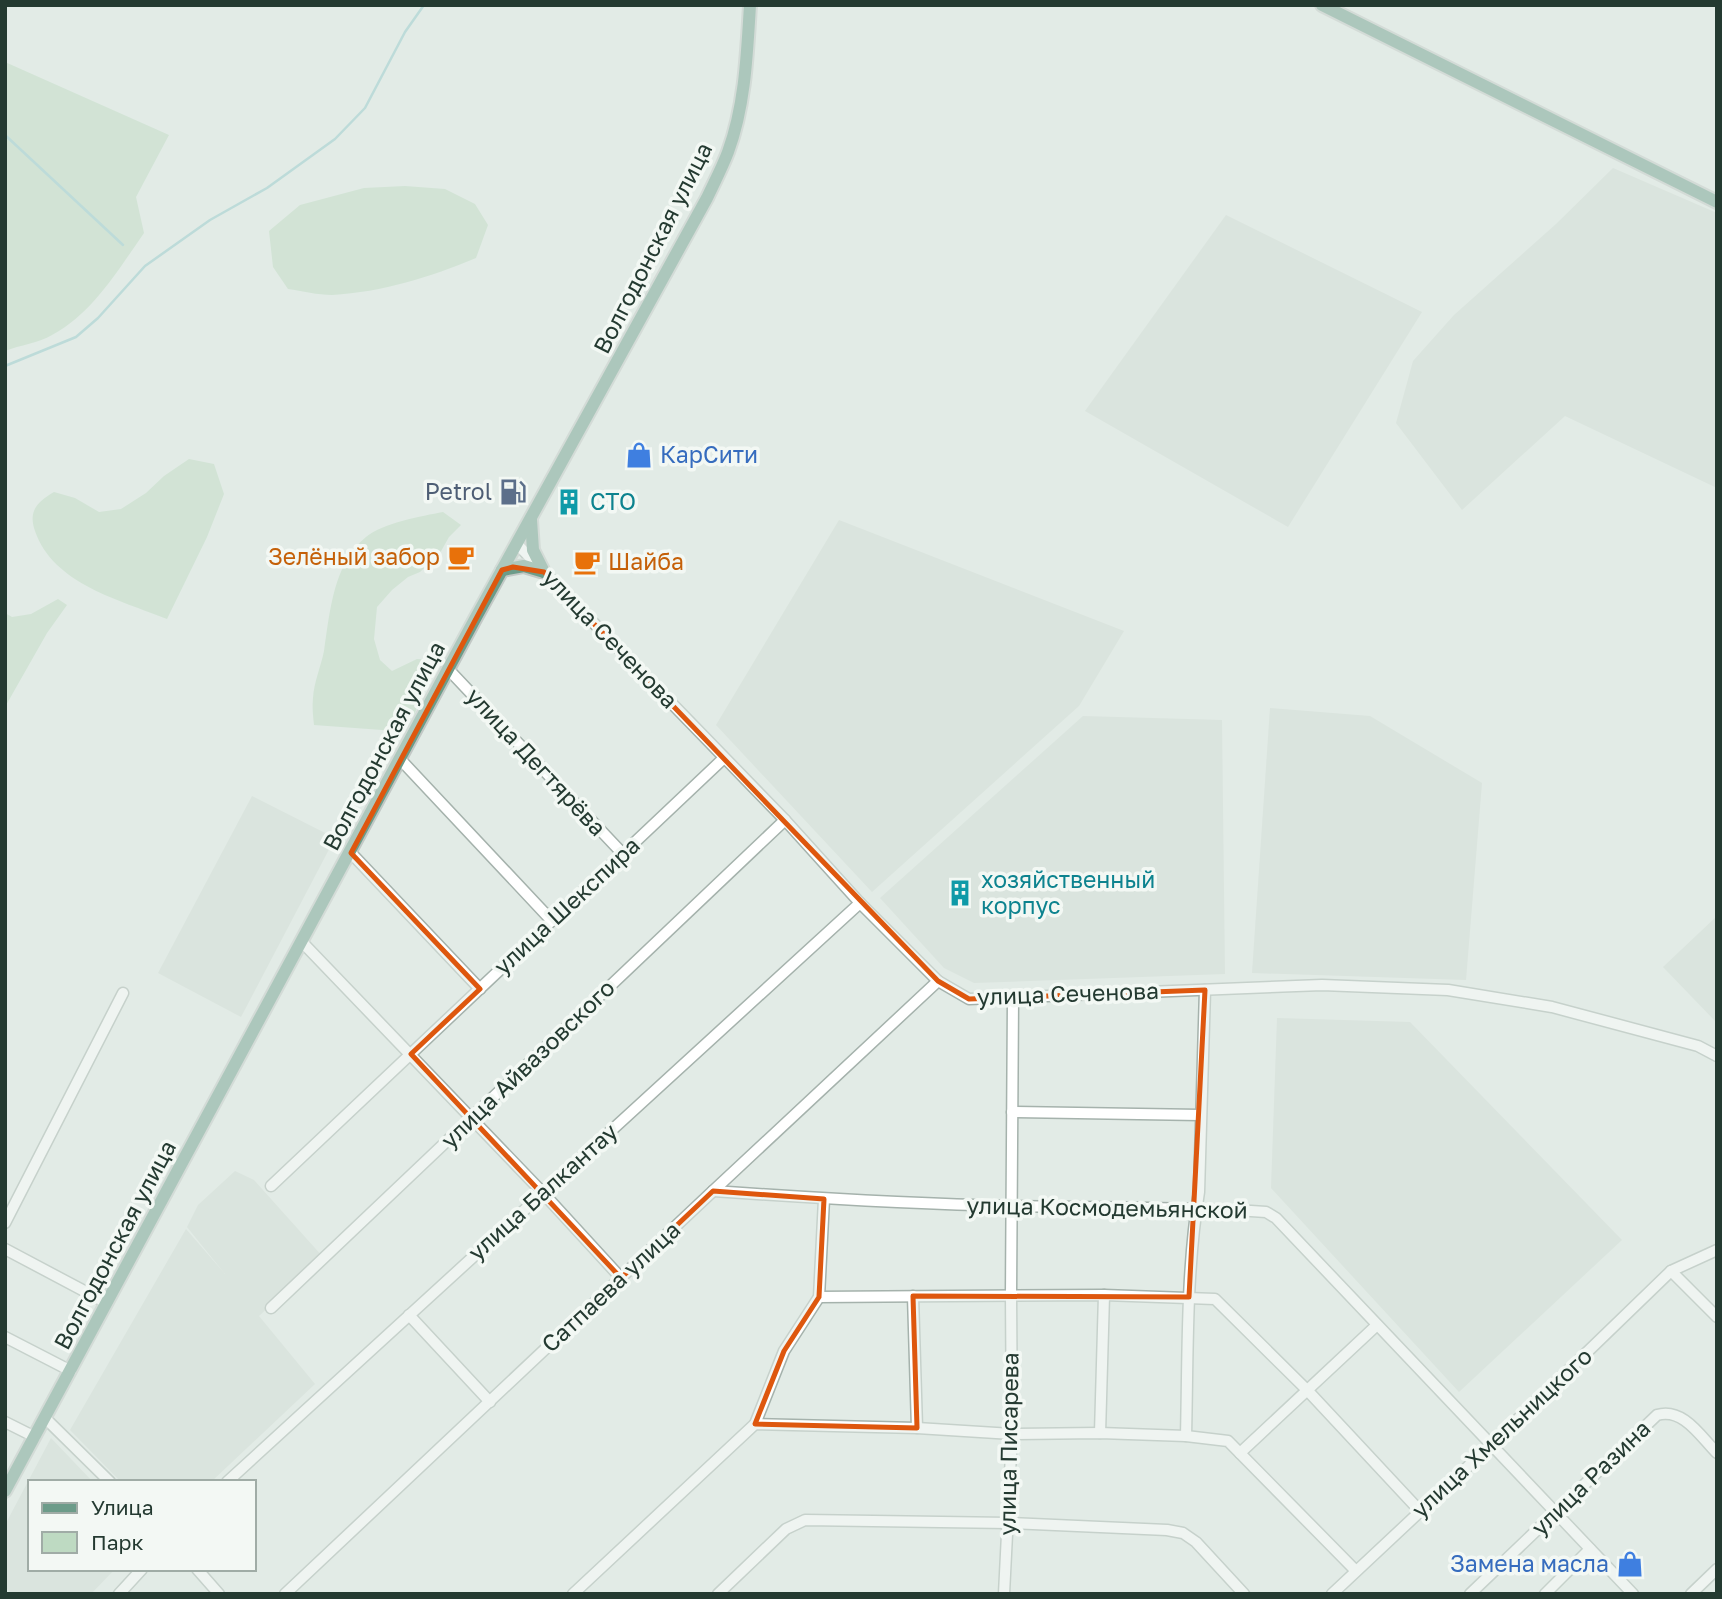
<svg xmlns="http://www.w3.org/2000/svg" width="1722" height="1599" viewBox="0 0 1722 1599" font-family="'Golos Text',sans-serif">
	<rect width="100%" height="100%" fill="#e2ebe6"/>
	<g fill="#d1dbd5">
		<path d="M1613,168L1717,213V488L1565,416L1462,510L1396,423L1413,361L1454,315L1556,224Z"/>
		<path d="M1226,215L1422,312L1288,527L1085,411Z"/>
		<path d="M839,520L1124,631L1079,706L872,892L716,725Z"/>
		<path d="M1270,708L1370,716L1482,783L1466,980L1252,973Z"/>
		<path d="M1083,716L1222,720L1225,974L974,983L944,968L880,898Z"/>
		<path d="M252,796L335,838L241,1017L158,973Z"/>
		<path d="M1717,916V1023L1663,967Z"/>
		<path d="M1277,1018L1410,1022L1622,1240L1459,1392L1271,1188Z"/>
		<path d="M235,1171L254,1180L323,1257L259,1316L315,1384L211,1482H121L70,1430L186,1229L225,1274L187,1227L198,1205Z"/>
		<path d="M51,1438L93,1482H30V1569H115L91,1594H12L5,1587V1525Z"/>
	</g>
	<g fill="#bedac2">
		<path d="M5,62L169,135L136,197L144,233C118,270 93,313 52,335C39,343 20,345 5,351Z"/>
		<path d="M405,186L445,189L475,204L488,225L476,258C430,277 383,292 332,295C318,295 302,291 288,289L273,267L269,231L300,205L364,188Z"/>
		<path d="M189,459L214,464L224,494L207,537L167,619C120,600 53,584 35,531C28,511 37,502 54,492L75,498L99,512L121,509L146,493L164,476Z"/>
		<path d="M443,512L461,525L449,537L440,553L420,572L408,577L392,590L377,607L374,639L380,660L392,671L417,659L434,660L429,678L415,713L396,734L382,730L314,725C313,716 312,707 313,698C314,682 321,666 324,651C330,612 333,564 366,537C383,523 422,516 443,512Z"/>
		<path d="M58,599L67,605L47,633L5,707V613L12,617L31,614Z"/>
	</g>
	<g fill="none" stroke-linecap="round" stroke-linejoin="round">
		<g stroke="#90c8ca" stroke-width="2.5">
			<path d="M5,135L123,245"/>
			<path d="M5,366L76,337L98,318L145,266L210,220L267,188L335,139L365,108L405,32L424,5"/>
		</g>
		<g stroke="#a5b2ac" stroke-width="13">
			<g id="minor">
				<path d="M517,544L785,820L860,903L938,981L969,999L1322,985L1448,990L1552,1007L1698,1046L1717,1056"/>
				<path d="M449,670L623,854"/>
				<path d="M400,759L552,921"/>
				<path d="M351,853L480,989"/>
				<path d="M302,942L543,1193L621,1278"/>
				<path d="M1012,1112L1200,1115"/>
				<path d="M271,1186L724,758"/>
				<path d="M713,1191C812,1198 911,1204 1011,1206C1096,1208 1181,1207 1266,1212L1276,1218L1633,1594"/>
				<path d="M5,1223L123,993"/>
				<path d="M5,1249L105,1302"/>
				<path d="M1671,1271L1717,1317"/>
				<path d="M913,1296L917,1428"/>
				<path d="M819,1297L1104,1295L1215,1299L1308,1391L1419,1510"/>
				<path d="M271,1308L785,820"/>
				<path d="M409,1315L490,1402"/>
				<path d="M5,1337L71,1371"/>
				<path d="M45,1418L110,1482"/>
				<path d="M5,1422L35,1437"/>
				<path d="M755,1424L784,1351L819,1297L824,1199"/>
				<path d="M1100,1433L1104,1295"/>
				<path d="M1186,1436C1188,1355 1186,1273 1199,1192L1205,990"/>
				<path d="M1240,1453L1377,1325"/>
				<path d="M227,1482L860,903"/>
				<path d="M197,1569L219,1594"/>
				<path d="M119,1594L142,1569"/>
				<path d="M285,1594L713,1191L938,981"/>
				<path d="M573,1594L755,1424L917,1428L1012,1434L1100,1433L1186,1436L1228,1441L1356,1571"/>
				<path d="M718,1594L786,1529L805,1520L1009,1523L1167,1530L1183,1533L1196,1542L1244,1594"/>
				<path d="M1004,1594L1012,1434L1011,1295L1013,998"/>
				<path d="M1332,1594L1490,1446L1671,1271L1717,1250"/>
				<path d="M1470,1594L1657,1415C1683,1407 1701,1437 1717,1453"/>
				<path d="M1545,1594L1590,1549"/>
				<path d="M1691,1594L1717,1569"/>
			</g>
		</g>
		<g stroke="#c2c8c5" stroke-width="16">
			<g id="major">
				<path d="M1322,5L1717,202"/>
				<path d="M531,520L533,550L544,572"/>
				<path d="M502,570L524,566L544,572"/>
				<path d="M5,1491L475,619L707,198C714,183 722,168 728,152C745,106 747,55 750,5"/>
			</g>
		</g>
		<use href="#minor" stroke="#fff" stroke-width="10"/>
		<use href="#major" stroke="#6c9c89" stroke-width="12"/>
	</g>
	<path d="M0 0H1722V1599H0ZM513,567L544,572L938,981L969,999L1205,990L1189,1297L913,1296L917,1428L755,1424L784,1351L819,1297L824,1199L713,1191L621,1278L411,1054L480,989L351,853L502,570Z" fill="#e2ebe6" fill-opacity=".55" fill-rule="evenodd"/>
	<path fill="none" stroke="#de570e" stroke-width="5" stroke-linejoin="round" d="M513,567L544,572L938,981L969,999L1205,990L1189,1297L913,1296L917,1428L755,1424L784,1351L819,1297L824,1199L713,1191L621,1278L411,1054L480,989L351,853L502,570Z"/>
	<defs>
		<g id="shop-bare" transform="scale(2.1)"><path d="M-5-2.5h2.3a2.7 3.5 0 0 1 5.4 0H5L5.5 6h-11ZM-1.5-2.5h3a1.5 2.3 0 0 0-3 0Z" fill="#3f7fe0" stroke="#f3f8f4" stroke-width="2.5" paint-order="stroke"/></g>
		<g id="fuel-bare" transform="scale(2.1)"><path d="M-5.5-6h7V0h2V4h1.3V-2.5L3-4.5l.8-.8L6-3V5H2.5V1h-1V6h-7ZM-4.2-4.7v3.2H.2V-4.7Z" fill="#5c6f8a" stroke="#f3f8f4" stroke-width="2.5" paint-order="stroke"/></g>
		<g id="building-bare" transform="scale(2.1)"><path d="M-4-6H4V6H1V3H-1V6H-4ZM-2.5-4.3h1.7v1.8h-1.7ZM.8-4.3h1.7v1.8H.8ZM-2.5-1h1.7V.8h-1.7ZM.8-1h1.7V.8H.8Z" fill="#0f9aa8" stroke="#f3f8f4" stroke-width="2.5" paint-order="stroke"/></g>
		<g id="cafe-bare" transform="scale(2.1)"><path d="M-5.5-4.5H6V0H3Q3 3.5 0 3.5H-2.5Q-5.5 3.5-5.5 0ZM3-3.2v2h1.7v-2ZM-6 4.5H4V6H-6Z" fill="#e8710a" stroke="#f3f8f4" stroke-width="2.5" paint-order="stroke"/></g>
	</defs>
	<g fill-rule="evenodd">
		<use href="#shop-bare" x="639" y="455"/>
		<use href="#fuel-bare" x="513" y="492"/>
		<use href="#building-bare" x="569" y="502"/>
		<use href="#cafe-bare" x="461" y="557"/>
		<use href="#cafe-bare" x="587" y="562"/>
		<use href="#building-bare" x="960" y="893"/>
		<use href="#shop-bare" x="1630" y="1564"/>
	</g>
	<g text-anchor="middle" stroke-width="7" stroke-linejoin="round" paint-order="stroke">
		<g font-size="23" fill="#243a31" stroke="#f3f8f4">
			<text transform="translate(653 248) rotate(-63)" y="8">Волгодонская улица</text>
			<text transform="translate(610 639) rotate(46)" y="8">улица Сеченова</text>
			<text transform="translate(384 746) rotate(-62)" y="8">Волгодонская улица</text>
			<text transform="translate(536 762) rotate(47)" y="8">улица Дегтярёва</text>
			<text transform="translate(567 906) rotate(-43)" y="8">улица Шекспира</text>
			<text transform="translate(1068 994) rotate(-2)" y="8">улица Сеченова</text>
			<text transform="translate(528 1064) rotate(-44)" y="8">улица Айвазовского</text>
			<text transform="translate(543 1192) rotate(-42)" y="8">улица Балкантау</text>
			<text transform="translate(1107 1208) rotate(1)" y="8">улица Космодемьянской</text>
			<text transform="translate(115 1245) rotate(-62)" y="8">Волгодонская улица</text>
			<text transform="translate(611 1287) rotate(-43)" y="8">Сатпаева улица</text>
			<text transform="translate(1502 1433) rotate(-43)" y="8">улица Хмельницкого</text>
			<text transform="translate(1009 1444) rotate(-89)" y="8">улица Писарева</text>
			<text transform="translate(1591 1478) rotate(-44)" y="8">улица Разина</text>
		</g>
		<g font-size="23" fill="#366cbe" stroke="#f3f8f4" text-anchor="start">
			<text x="660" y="463">КарСити</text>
			<text x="1609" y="1572" text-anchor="end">Замена масла</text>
		</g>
		<g font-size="23" fill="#4e5e75" stroke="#f3f8f4" text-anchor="end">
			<text x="492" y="500">Petrol</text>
		</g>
		<g font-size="23" fill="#0d838f" stroke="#f3f8f4" text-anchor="start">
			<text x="590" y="510">СТО</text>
			<text x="981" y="888">хозяйственный<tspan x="981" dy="26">корпус</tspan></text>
		</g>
		<g font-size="23" fill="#c56008" stroke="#f3f8f4" text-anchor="end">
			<text x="440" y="565">Зелёный забор</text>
			<text x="608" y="570" text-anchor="start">Шайба</text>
		</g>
	</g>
	<rect width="1722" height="1599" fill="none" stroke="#243a31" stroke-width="14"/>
	<rect x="28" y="1480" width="228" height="91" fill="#f3f8f4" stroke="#a0aca6" stroke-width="2"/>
	<rect x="42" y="1503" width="35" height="10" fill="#6c9c89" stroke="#a0aca6" stroke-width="2"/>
	<text x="91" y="1515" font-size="21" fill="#243a31">Улица</text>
	<rect x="42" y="1532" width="35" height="21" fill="#bedac2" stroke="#a0aca6" stroke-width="2"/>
	<text x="91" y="1550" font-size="21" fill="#243a31">Парк</text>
</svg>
